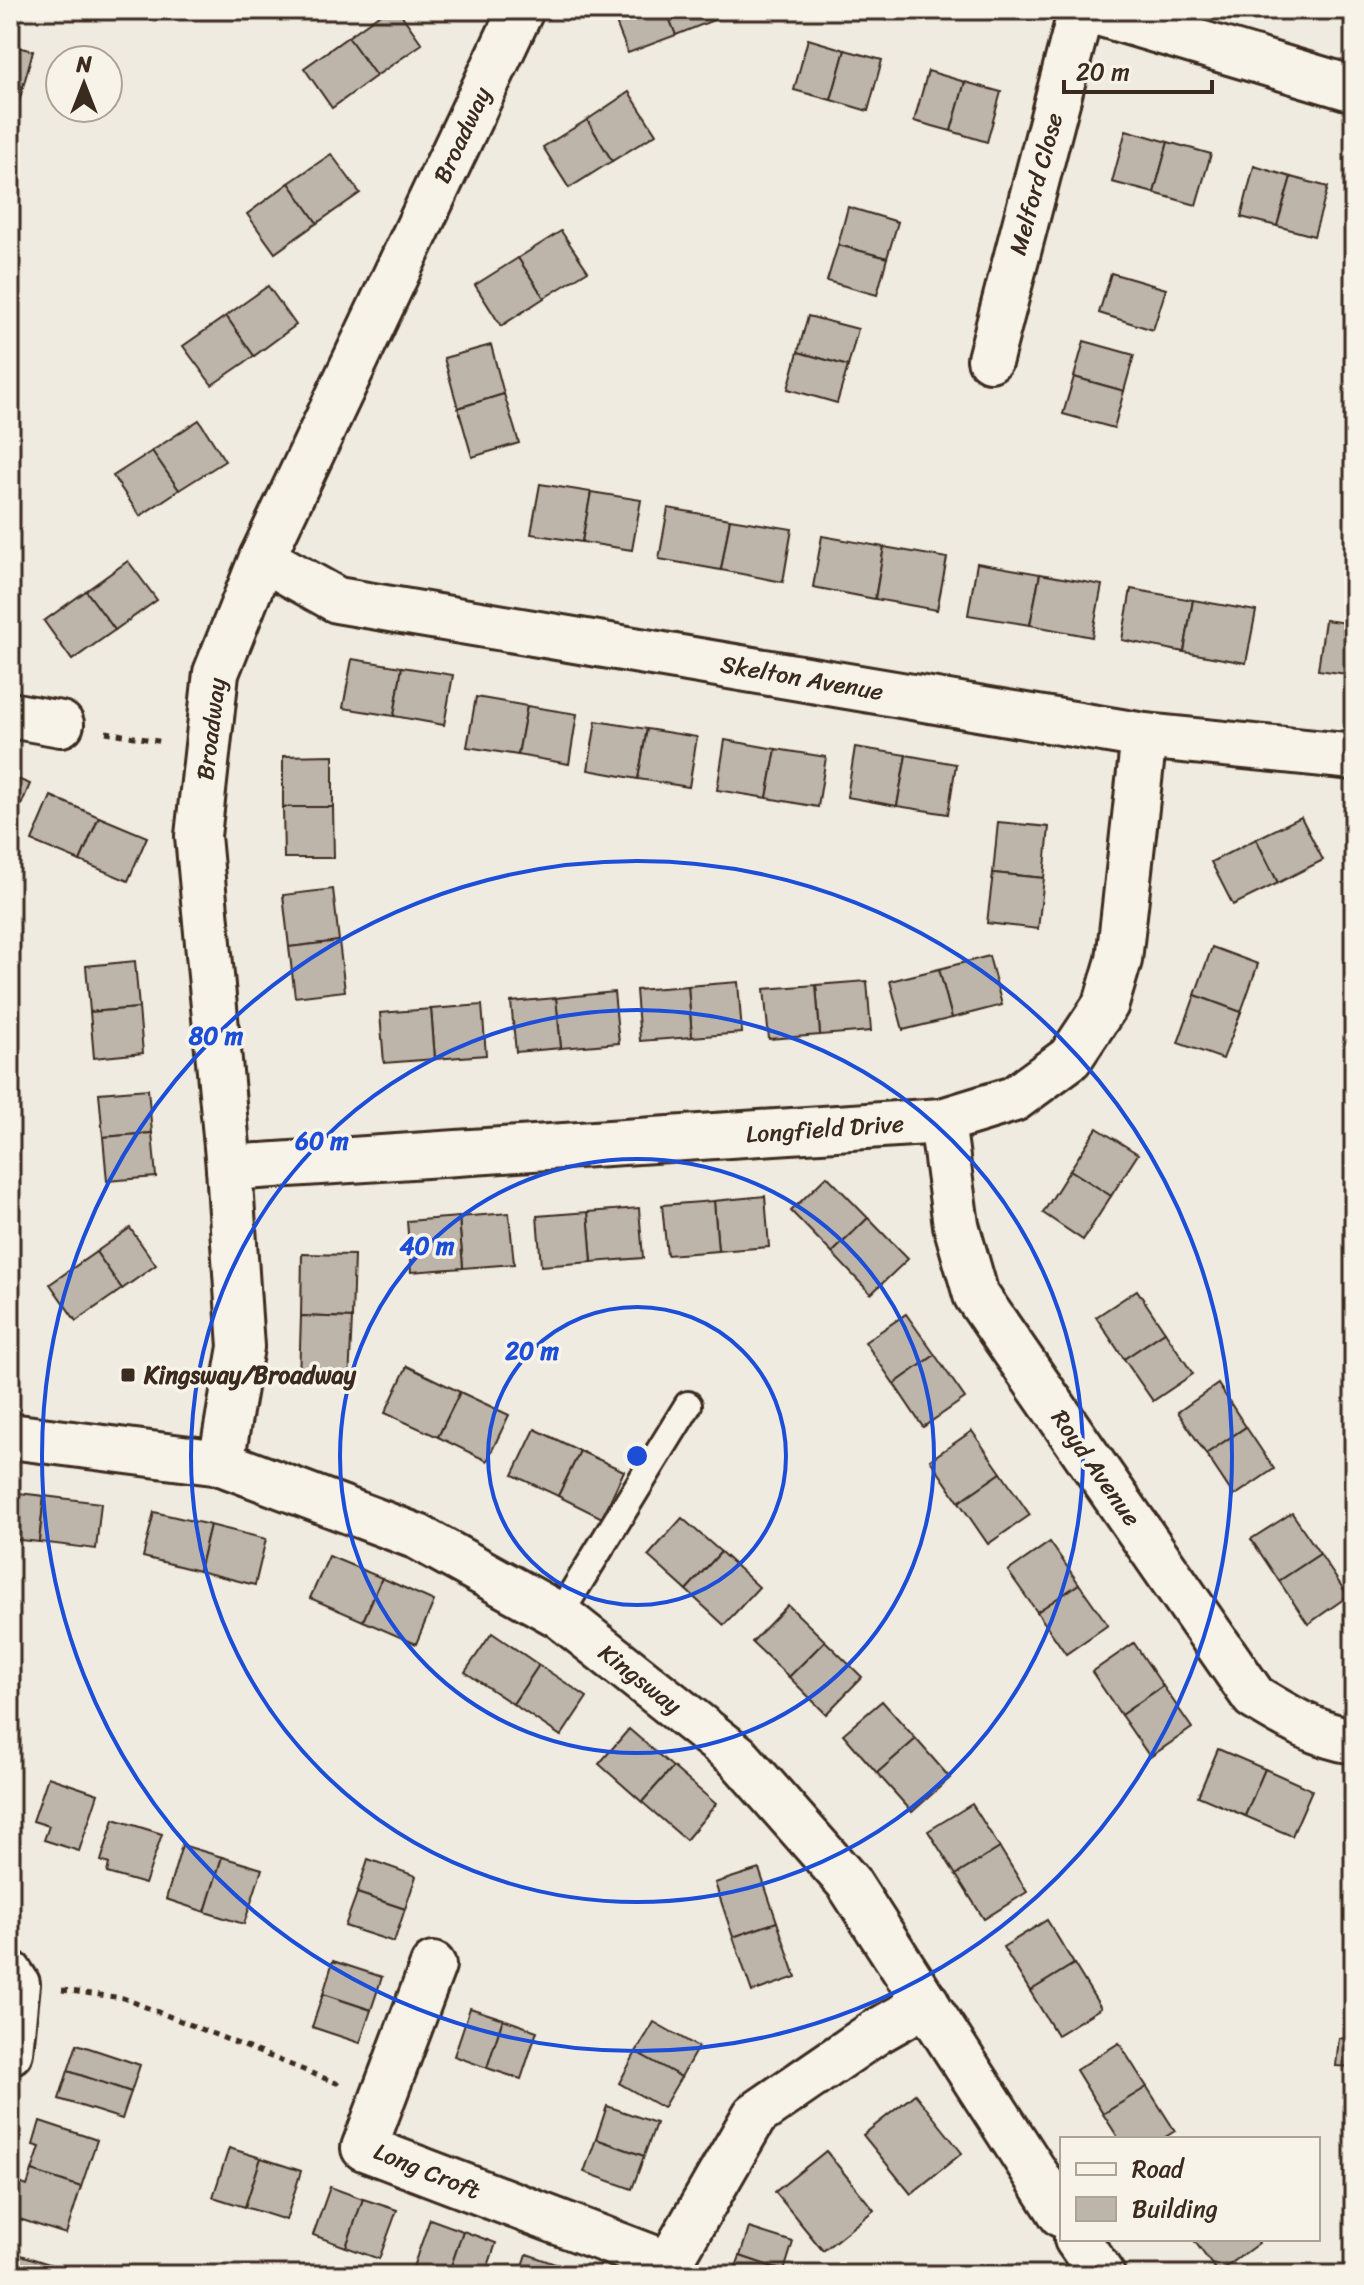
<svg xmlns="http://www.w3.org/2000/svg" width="1364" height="2285" viewBox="0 0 1364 2285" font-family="Sriracha,sans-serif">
	<rect width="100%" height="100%" fill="#efebe0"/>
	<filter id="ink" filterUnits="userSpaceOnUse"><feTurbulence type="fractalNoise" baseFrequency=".0125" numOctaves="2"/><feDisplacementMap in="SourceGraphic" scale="16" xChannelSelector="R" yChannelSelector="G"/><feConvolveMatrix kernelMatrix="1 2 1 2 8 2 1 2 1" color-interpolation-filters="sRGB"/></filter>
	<g filter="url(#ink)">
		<g fill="#bdb5aa" stroke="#3b2a1e" stroke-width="2">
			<path d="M10,10H23L18,26L10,24Z"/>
			<path d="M386,10H398L422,44L376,76L348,37Z"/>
			<path d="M611,10H666L676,35L628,53Z"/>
			<path d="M666,10H722L724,16L676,35Z"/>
			<path d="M348,37L376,76L332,108L304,68Z"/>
			<path d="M808,39L845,50L831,100L794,90Z"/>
			<path d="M10,45L33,51L23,87L10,84Z"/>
			<path d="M845,50L882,60L868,111L831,100Z"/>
			<path d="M928,71L965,82L951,131L914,121Z"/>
			<path d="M965,82L1001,92L987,142L951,131Z"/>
			<path d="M10,84L23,87L13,125L10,124Z"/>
			<path d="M629,92L656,134L612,161L587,120Z"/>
			<path d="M587,120L612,161L569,188L543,147Z"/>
			<path d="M1126,130L1168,142L1154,193L1112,182Z"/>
			<path d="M1168,142L1211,154L1196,205L1154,193Z"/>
			<path d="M331,154L360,193L317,223L289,183Z"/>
			<path d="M1254,166L1291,177L1277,226L1241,217Z"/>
			<path d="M1291,177L1328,187L1314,236L1277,226Z"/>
			<path d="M289,183L317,223L275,253L247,214Z"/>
			<path d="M848,207L898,222L887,258L838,245Z"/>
			<path d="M561,231L588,271L544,298L518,258Z"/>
			<path d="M838,245L887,258L877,295L827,281Z"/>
			<path d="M518,258L544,298L501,326L475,285Z"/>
			<path d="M1111,273L1166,289L1153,330L1099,313Z"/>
			<path d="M268,286L296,325L254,356L226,316Z"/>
			<path d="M226,316L254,356L212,385L183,346Z"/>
			<path d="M808,316L858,329L848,366L798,352Z"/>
			<path d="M1084,341L1134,355L1124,391L1074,377Z"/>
			<path d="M491,345L504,394L458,408L444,358Z"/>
			<path d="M798,352L848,366L837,403L788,389Z"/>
			<path d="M1074,377L1124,391L1114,428L1063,414Z"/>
			<path d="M504,394L519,443L472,457L458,408Z"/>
			<path d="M199,420L225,461L179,490L152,451Z"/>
			<path d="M152,451L179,490L140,516L113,476Z"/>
			<path d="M540,484L591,492L582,542L531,534Z"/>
			<path d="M591,492L641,500L632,550L582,542Z"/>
			<path d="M668,508L730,519L721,570L659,559Z"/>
			<path d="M730,519L792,529L783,582L721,570Z"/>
			<path d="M822,536L884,547L875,599L813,587Z"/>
			<path d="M884,547L947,558L937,610L875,599Z"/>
			<path d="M128,561L157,600L115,630L86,591Z"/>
			<path d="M977,563L1040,574L1030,625L968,615Z"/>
			<path d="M1040,574L1102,585L1092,637L1030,625Z"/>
			<path d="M1131,589L1193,600L1184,652L1122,640Z"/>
			<path d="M86,591L115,630L72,660L44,621Z"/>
			<path d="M1193,600L1256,611L1246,663L1184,652Z"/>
			<path d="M1325,620L1354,624V675L1318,670Z"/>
			<path d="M352,659L402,667L394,716L343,708Z"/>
			<path d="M402,667L453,675L444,725L394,716Z"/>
			<path d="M476,697L527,706L518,755L467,747Z"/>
			<path d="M527,706L577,714L569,764L518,755Z"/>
			<path d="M596,721L647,729L638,779L588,770Z"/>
			<path d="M647,729L697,737L689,787L638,779Z"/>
			<path d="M725,740L776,749L767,798L717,790Z"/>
			<path d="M855,747L906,755L897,806L847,797Z"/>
			<path d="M776,749L826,757L818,807L767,798Z"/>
			<path d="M333,755V807H283V756Z"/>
			<path d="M906,755L956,764L948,814L897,806Z"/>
			<path d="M10,776L30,784L11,829H10Z"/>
			<path d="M51,796L99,817L80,861L32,841Z"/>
			<path d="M283,807H333L334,858H284Z"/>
			<path d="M99,817L147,837L128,881L80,861Z"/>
			<path d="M1301,817L1323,860L1278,883L1256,839Z"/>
			<path d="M998,822L1049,827L1044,878L993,873Z"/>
			<path d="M1256,839L1278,883L1233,905L1211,862Z"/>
			<path d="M993,873L1044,878L1038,929L987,923Z"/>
			<path d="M333,889L339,941L289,947L283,895Z"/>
			<path d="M339,941L345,991L295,997L289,947Z"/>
			<path d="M1212,947L1258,964L1241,1012L1195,995Z"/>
			<path d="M989,956L1002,1005L952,1018L939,969Z"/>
			<path d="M135,961L139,1008L90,1012L86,966Z"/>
			<path d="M939,969L952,1018L903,1030L890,981Z"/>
			<path d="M867,981L871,1031L820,1035L816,985Z"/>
			<path d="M738,982L742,1033L692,1037L688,986Z"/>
			<path d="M816,985L820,1035L769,1039L764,989Z"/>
			<path d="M688,986L692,1037L640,1041L636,990Z"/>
			<path d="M614,992L619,1043L561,1048L556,998Z"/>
			<path d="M1195,995L1241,1012L1223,1059L1178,1043Z"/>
			<path d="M556,998L561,1048L516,1052L511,1002Z"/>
			<path d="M482,1005L486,1055L435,1059L431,1009Z"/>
			<path d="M139,1008L143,1053L94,1058L90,1012Z"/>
			<path d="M431,1009L435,1059L384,1063L380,1013Z"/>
			<path d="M148,1089L152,1133L103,1137L99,1093Z"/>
			<path d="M1097,1128L1138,1154L1111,1196L1070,1170Z"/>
			<path d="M152,1133L156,1177L107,1181L103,1137Z"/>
			<path d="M1070,1170L1111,1196L1083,1240L1043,1213Z"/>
			<path d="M827,1176L868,1218L832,1253L791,1211Z"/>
			<path d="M765,1196L769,1247L718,1251L714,1201Z"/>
			<path d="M714,1201L718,1251L667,1255L662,1205Z"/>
			<path d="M639,1208L643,1258L592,1262L588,1212Z"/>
			<path d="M588,1212L592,1262L541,1266L537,1216Z"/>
			<path d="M509,1213L514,1264L463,1268L459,1217Z"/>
			<path d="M459,1217L463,1268L411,1272L407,1221Z"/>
			<path d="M868,1218L908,1259L871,1294L832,1253Z"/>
			<path d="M130,1228L156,1265L122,1289L96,1252Z"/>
			<path d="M96,1252L122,1289L76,1321L50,1284Z"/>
			<path d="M302,1254L354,1255L352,1318L301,1316Z"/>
			<path d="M1137,1290L1165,1332L1124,1359L1096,1317Z"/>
			<path d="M906,1314L935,1355L894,1384L865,1342Z"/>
			<path d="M301,1316L352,1318L349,1381L299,1379Z"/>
			<path d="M1165,1332L1193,1374L1153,1401L1124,1359Z"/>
			<path d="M935,1355L965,1398L923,1427L894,1384Z"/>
			<path d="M407,1366L460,1392L438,1437L385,1413Z"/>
			<path d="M1218,1384L1246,1427L1206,1454L1178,1412Z"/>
			<path d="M460,1392L509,1415L487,1461L438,1437Z"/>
			<path d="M1246,1427L1274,1469L1234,1496L1206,1454Z"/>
			<path d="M535,1429L580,1451L558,1496L513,1475Z"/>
			<path d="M972,1431L1001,1473L959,1502L930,1460Z"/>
			<path d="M580,1451L624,1471L602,1518L558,1496Z"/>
			<path d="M1001,1473L1030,1515L988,1544L959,1502Z"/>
			<path d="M10,1492L44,1496L39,1542L10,1539Z"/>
			<path d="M44,1496L101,1503L96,1549L39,1542Z"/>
			<path d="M154,1512L210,1525L199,1571L143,1557Z"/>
			<path d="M1292,1513L1320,1554L1279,1581L1251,1539Z"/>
			<path d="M682,1518L721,1552L686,1590L648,1556Z"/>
			<path d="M210,1525L266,1539L255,1585L199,1571Z"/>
			<path d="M1050,1542L1079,1584L1037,1612L1008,1571Z"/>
			<path d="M721,1552L759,1587L724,1625L686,1590Z"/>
			<path d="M1320,1554L1348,1596L1308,1624L1279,1581Z"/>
			<path d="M329,1556L382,1578L363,1621L310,1598Z"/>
			<path d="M382,1578L434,1601L416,1644L363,1621Z"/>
			<path d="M1079,1584L1108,1625L1066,1654L1037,1612Z"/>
			<path d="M788,1605L825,1641L789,1677L752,1642Z"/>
			<path d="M492,1633L539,1665L513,1704L465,1672Z"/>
			<path d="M825,1641L862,1677L826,1714L789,1677Z"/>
			<path d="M1134,1643L1163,1686L1121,1715L1092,1672Z"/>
			<path d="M539,1665L587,1697L561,1736L513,1704Z"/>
			<path d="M1163,1686L1192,1728L1150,1757L1121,1715Z"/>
			<path d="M882,1701L916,1739L877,1773L843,1734Z"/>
			<path d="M629,1729L673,1767L642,1802L599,1764Z"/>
			<path d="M916,1739L950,1778L912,1812L877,1773Z"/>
			<path d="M1218,1749L1265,1769L1245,1816L1198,1796Z"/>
			<path d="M673,1767L716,1804L686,1840L642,1802Z"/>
			<path d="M1265,1769L1312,1790L1292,1836L1245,1816Z"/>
			<path d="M48,1777L98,1794L79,1851L44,1840L49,1826L33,1821Z"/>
			<path d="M972,1804L1000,1848L956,1875L928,1831Z"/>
			<path d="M114,1819L162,1834L145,1884L107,1873L109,1864L101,1861Z"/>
			<path d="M182,1845L222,1857L205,1912L166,1899Z"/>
			<path d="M1000,1848L1027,1892L984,1919L956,1875Z"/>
			<path d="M222,1857L262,1869L244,1924L205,1912Z"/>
			<path d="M368,1859L416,1876L405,1909L357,1893Z"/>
			<path d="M759,1869L777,1922L733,1937L715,1883Z"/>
			<path d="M357,1893L405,1909L394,1942L345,1926Z"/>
			<path d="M1047,1920L1074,1964L1030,1991L1003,1947Z"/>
			<path d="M777,1922L796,1977L752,1992L733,1937Z"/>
			<path d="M333,1961L382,1977L371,2010L323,1994Z"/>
			<path d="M1074,1964L1101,2008L1057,2035L1030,1991Z"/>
			<path d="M323,1994L371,2010L360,2043L312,2027Z"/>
			<path d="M470,2008L503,2019L487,2068L454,2056Z"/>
			<path d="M503,2019L537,2031L521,2079L487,2068Z"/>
			<path d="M654,2022L698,2047L681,2077L636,2052Z"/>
			<path d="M1339,2038L1354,2040V2067L1336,2066Z"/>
			<path d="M1119,2043L1147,2087L1103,2114L1076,2070Z"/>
			<path d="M77,2044L140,2065L131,2092L68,2071Z"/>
			<path d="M636,2052L681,2077L663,2108L619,2083Z"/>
			<path d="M68,2071L131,2092L122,2119L59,2099Z"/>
			<path d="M1147,2087L1175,2131L1162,2139H1119L1103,2114Z"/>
			<path d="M915,2094L962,2153L911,2194L863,2135Z"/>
			<path d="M607,2106L656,2123L644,2156L596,2139Z"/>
			<path d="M40,2121L97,2140L81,2187L32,2171L40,2147L33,2145Z"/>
			<path d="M596,2139L644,2156L632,2189L584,2172Z"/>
			<path d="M229,2148L261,2158L245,2207L213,2197Z"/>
			<path d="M826,2151L874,2210L823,2251L775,2192Z"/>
			<path d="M261,2158L301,2171L286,2220L245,2207Z"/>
			<path d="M32,2171L81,2187L66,2234L10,2216L20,2183L27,2186Z"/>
			<path d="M330,2187L363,2199L346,2247L313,2235Z"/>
			<path d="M363,2199L397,2210L379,2259L346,2247Z"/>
			<path d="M430,2219L463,2231L448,2275H435L413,2267Z"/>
			<path d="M749,2228L793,2242L784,2271L740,2256Z"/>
			<path d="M463,2231L496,2243L485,2275H448Z"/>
			<path d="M1193,2239H1257L1259,2243L1218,2273Z"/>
			<path d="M527,2254L561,2266L557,2275H520Z"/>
			<path d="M21,2255L71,2271L70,2275H14Z"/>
			<path d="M740,2256L784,2271L782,2275H733Z"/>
		</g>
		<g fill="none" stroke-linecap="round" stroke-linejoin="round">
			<g stroke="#3b2a1e" stroke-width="32">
				<path id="lane" d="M559,1615L688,1405"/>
			</g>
			<g stroke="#3b2a1e" stroke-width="50">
				<g id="street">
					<path d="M990,359L1081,10"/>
					<path d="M262,558L337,600L1144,736L1354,757"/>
					<path d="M10,715L61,724"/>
					<path d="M942,1121L956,1225L976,1295L1254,1697C1285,1716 1318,1736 1354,1741"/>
					<path d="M229,1168L942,1121L1014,1099L1070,1058L1106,1004L1119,960L1144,736"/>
					<path d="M10,1436L221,1463L418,1537L559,1615L737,1756L848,1882L1062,2215"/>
					<path d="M221,1463L241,1347L229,1168L198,836L216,673L262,558L521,10"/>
					<path d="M433,1965L364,2148L669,2264"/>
					<path d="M10,1973L17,1984L10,2052"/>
					<path d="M1077,2239L1102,2275"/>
					<path d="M667,2275L669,2264L755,2115L876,2032L927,2003"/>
				</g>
			</g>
			<g stroke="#3b2a1e" stroke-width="50">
				<path id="secondary" d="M1088,10L1354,89"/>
			</g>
			<g stroke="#3b2a1e" stroke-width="5" stroke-dasharray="6 6" stroke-linecap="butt">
				<path d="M106,732L163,742"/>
				<path d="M62,1990L123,1998L339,2084"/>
			</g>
			<use href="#lane" stroke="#f7f3e8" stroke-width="26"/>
			<use href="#street" stroke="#f7f3e8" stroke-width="44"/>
			<use href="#secondary" stroke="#f7f3e8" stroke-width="44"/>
		</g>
	</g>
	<g fill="none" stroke="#1d4ed8" stroke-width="4">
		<circle cx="637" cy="1456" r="149"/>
		<circle cx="637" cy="1456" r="297"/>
		<circle cx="637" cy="1456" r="446"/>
		<circle cx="637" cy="1456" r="595"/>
	</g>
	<rect fill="#3b2a1e" stroke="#f7f3e8" stroke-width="3" x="120" y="1367" width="16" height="16" rx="4"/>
	<g text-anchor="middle" stroke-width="7" stroke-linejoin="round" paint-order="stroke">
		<g font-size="24" fill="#3b2a1e" stroke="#f7f3e8">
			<text transform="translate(462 135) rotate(-65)" y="8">Broadway</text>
			<text transform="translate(1036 184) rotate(-75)" y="8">Melford Close</text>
			<text transform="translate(802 678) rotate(10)" y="8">Skelton Avenue</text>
			<text transform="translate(211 729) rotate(-83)" y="8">Broadway</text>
			<text transform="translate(825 1129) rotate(-4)" y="8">Longfield Drive</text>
			<text transform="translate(1096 1468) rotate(55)" y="8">Royd Avenue</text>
			<text transform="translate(640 1679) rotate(38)" y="8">Kingsway</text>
			<text transform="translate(427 2171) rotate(22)" y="8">Long Croft</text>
		</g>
		<g font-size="24" font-weight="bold" fill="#3b2a1e" stroke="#f7f3e8" text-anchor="start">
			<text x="144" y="1383">Kingsway/Broadway</text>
		</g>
	</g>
	<circle cx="637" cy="1456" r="12" fill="#1d4ed8" stroke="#f7f3e8" stroke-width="4"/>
	<g font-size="24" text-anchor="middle" font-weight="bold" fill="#1d4ed8" stroke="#f7f3e8" stroke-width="7" stroke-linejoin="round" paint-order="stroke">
		<text x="216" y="1044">80 m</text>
		<text x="322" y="1149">60 m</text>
		<text x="427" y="1254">40 m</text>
		<text x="532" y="1359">20 m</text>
	</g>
	<rect width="1364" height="2285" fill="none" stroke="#f7f3e8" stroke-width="40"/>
	<rect x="20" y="20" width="1324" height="2245" fill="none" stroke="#3b2a1e" stroke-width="3" filter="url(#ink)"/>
	<rect x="1060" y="2137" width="260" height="104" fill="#f7f3e8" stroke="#aca397" stroke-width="2"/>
	<rect x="1076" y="2163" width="40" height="12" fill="#f7f3e8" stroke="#aca397" stroke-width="2"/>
	<text x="1132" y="2177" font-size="24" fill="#3b2a1e">Road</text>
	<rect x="1076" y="2197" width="40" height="24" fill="#bdb5aa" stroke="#aca397" stroke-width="2"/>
	<text x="1132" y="2217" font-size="24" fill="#3b2a1e">Building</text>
	<g transform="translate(84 84)"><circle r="38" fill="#f7f3e8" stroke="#aca397" stroke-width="2"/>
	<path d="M0-6L14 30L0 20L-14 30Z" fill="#3b2a1e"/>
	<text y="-12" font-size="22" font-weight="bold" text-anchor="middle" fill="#3b2a1e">N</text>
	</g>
	<path d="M1064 80v12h148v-12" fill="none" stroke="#3b2a1e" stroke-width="4"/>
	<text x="1076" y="80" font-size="24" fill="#3b2a1e" stroke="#f7f3e8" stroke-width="6" paint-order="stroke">20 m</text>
</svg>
